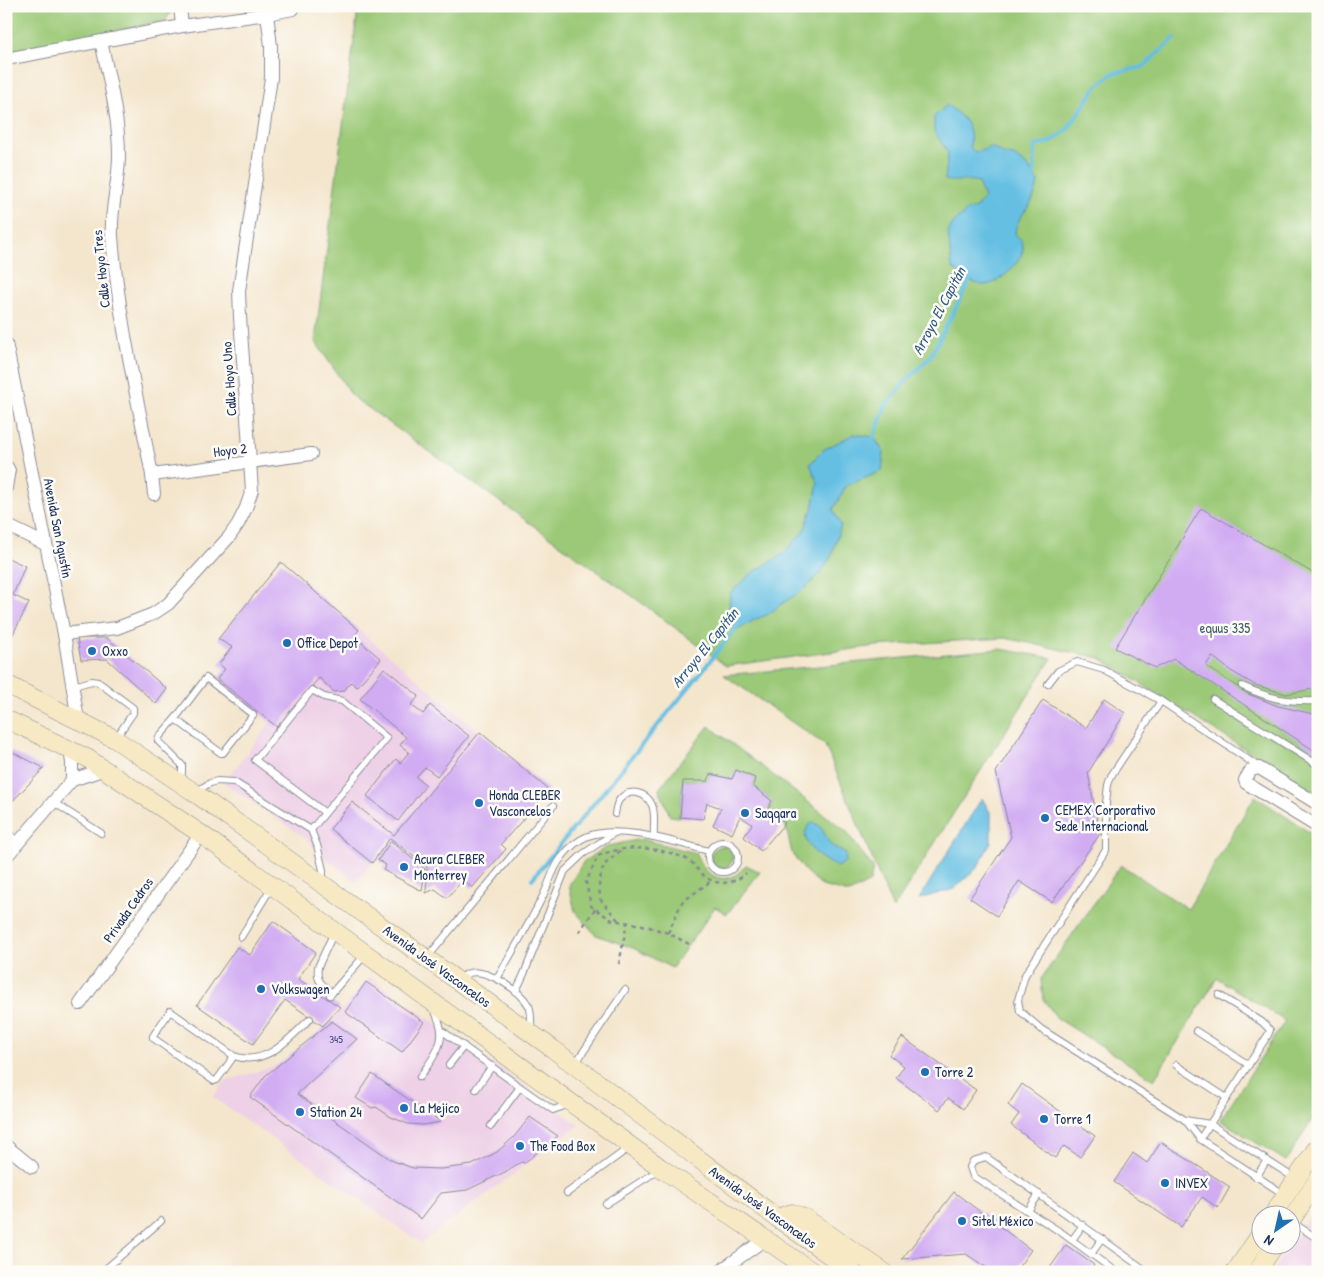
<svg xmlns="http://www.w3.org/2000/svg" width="1324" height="1278" viewBox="0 0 1324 1278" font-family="'Patrick Hand',sans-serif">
	<rect width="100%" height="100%" fill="#fdfcf7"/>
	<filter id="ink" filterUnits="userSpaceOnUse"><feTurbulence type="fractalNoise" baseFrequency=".02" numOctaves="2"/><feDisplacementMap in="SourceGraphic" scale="10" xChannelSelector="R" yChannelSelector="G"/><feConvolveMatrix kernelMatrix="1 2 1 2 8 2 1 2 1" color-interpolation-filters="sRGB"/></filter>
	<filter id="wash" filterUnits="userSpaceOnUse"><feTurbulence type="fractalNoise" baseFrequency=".0096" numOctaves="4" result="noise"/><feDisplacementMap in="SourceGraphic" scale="20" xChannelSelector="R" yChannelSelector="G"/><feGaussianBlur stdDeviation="1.12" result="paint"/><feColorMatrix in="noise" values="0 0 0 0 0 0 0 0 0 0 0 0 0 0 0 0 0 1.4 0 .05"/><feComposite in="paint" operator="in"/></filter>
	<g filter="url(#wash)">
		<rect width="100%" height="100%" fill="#f4e6cd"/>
		<g fill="#eed0e7">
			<path d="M359,630L480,732L394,835L390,838L357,882L325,858L307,839L224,783L271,722L278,727Z"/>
			<path d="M370,977L579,1125L421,1243L213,1097L226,1081L281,1064L332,1021Z"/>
			<path d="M1311,1215L1318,1220V1272H1272Z"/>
		</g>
		<g fill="#9bc977" stroke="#5b7c6a">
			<path d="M6,6H172V10L165,21L6,53Z"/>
			<path d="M356,6H1318V795L1100,658L1005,638L876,646L726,666L646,606L353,397L315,341L357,17Z"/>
			<path d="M1000,649L1052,658L893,909L825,745L724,675Z"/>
			<path d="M709,726L846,831L873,868L870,882L849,893L822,886L805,871L792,853L785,823L768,809L772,801L753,786L755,778L737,770L732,779L710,774L708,781H683L680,817L670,816L659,789Z"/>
			<path d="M1255,796L1318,838V1110L1286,1161L1220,1120L1285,1021L1217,978L1154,1080L1057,1018L1043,999L1041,979L1121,865L1188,909Z"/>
			<path d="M641,839L696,853C704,878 728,889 746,865L760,872L727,914L715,907L672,968L633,948L596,935L575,911L569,885L584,861L608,846Z"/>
			<circle cx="722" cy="857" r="11"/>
		</g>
		<g fill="#65bfe3" stroke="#4077a0">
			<path d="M947,105C964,118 973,124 970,147L975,153L991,147L1005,155L1014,156L1028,167L1038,182C1037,188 1035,195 1032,201C1025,213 1016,219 1015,234C1019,237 1023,241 1023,247C1024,260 997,287 983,285C972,284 961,274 952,268L948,233L953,223L968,210L976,208L984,198L978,182C966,178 957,183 945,180L948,153L934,131V117Z"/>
			<path d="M854,434L874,437L884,453L882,471L846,486L833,510L841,525L831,557L819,575L802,591L783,603L767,615L756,619L736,631L729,617L730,593L752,573L782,555L804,531L814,504L818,483L810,464L823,450Z"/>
			<path d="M982,798L991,814V842L978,867L954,889L919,899Z"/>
			<path d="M812,823C824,824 824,837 831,845C835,848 841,851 846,854L845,862L837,867C825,861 806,850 805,834C805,832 807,829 808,826Z"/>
		</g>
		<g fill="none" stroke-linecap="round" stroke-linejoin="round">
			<g stroke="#65bfe3" stroke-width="4">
				<path d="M1032,177L1034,175L1035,146L1051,142L1067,130L1097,86L1113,73L1143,67L1175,38"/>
				<path d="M870,440L874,437L886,405L907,380L930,357L972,276"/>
				<path d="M532,879L699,675L738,625"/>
			</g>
		</g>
		<g id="blocks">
			<g fill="#d1acf3">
				<path d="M1201,508L1318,576V688L1286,694L1255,685L1231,671L1212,656L1206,666L1248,694L1278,706L1318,715V753L1174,659L1155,668L1115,648Z"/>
				<path d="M6,557L25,566L13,595L29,603L10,640L6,639Z"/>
				<path d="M281,562L359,630L354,636L381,659L357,687L351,682L344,691L334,692L319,678L277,727L217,679L225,669L219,664L232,647L218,639Z"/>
				<path d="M77,638H107L167,689L156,704L107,659L81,660Z"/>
				<path d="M384,668L419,696L411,705L423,714L430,705L469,736L437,776L425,767L416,777L426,785L398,821L367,796L396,759L400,763L409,752L400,745L406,737L360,699Z"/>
				<path d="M1104,699L1125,713L1088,773L1100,834L1052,902L1019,881L997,916L970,898L1011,837L996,772L1043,700L1086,728Z"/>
				<path d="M480,732L549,790L501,844L506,849L472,888L463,880L447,898L435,889L426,893L427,867L390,838L372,863L330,829L352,802L394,835Z"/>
				<path d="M6,749L44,768L6,808Z"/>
				<path d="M736,770L755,778L753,786L772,801L768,809L785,823L761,851L744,837L752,824L740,816L732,834L713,825L721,808L707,803L703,819L680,817L683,781H708L710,774L732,779Z"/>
				<path d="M391,841L425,869L422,891L383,870L386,865L378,860Z"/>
				<path d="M273,921L316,952L298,979L340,1007L323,1026L285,1000L253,1044L197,1005L237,947L250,955Z"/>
				<path d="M366,982L424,1022L402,1052L345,1012Z"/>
				<path d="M332,1021L357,1039L297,1094L393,1161L413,1168L441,1169L472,1165L497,1152L513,1138L530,1117L558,1136L524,1163L521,1162L505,1172L467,1190L441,1193L421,1219L250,1097L265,1076Z"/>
				<path d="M902,1037L976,1090L963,1109L948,1098L939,1110L896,1078L904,1066L889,1055Z"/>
				<path d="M372,1074L441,1122L423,1125L408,1124L391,1117L376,1107L372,1108L356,1098Z"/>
				<path d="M1022,1084L1095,1136L1080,1157L1064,1146L1055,1158L1011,1125L1019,1114L1008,1105Z"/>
				<path d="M1161,1142L1230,1187L1218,1208L1202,1197L1181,1227L1114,1182L1133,1153L1147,1163Z"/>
				<path d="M954,1192L1031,1250L1015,1272H993L966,1254L902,1259Z"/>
				<path d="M1066,1245L1094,1265L1090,1272H1047Z"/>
			</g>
		</g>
	</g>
	<g filter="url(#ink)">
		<use href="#blocks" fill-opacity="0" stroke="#888a96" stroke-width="1"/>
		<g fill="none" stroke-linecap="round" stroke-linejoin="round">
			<g stroke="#888a96" stroke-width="8">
				<g id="lane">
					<path d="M6,463L10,466L12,470L8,493L6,495"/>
					<path d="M206,678L253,715L223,753H221L175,719Z"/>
					<path d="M1048,684L1058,671L1077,662L1104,670L1161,701L1259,767"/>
					<path d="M73,686L92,681L98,682L133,708V713L116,738"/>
					<path d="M1242,686C1271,699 1285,702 1318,701"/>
					<path d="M1213,699L1318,765"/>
					<path d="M1161,701L1111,776L1108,785L1106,803V850L1025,975L1018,1000L1020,1011L1041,1029L1185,1120L1210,1124L1296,1179"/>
					<path d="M175,719L159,737L158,741L182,765V773L179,781"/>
					<path d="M195,792L210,783L217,781L234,782L311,830L317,845L323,870V881"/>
					<path d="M53,802L101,833"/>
					<path d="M615,814C616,809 616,803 620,799C630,788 646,792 652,805C656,814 653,828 654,837"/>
					<path d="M311,830L387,738L342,701L324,697L312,690L255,760L324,812"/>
					<path d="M6,831L19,843"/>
					<circle cx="723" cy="857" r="15"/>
					<path d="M241,937L271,888"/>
					<path d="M427,958L553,806"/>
					<path d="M458,978C462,977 466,974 469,973C487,968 521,991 529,1006C532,1013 531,1022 531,1030"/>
					<path d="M497,979C512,952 528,926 542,898C549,885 552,869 562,857C569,848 578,840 588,836C620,824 677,843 709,851"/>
					<path d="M516,991L524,974L565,871L583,854L614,833"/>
					<path d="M332,993C322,984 316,982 318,967L334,932"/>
					<path d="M330,995L365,955"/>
					<path d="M441,1030L520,1087"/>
					<path d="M1196,1031L1249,1065"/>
					<path d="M234,1056L217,1080L214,1081L153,1038V1036L170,1011L234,1056C266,1067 289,1039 310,1019"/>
					<path d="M575,1064L625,990"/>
					<path d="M449,1065L464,1046"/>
					<path d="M1176,1065L1227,1098"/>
					<path d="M420,1077C428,1064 443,1048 441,1031C441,1024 436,1015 434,1008"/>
					<path d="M476,1089L492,1066"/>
					<path d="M1185,1120L1200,1139L1285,1195"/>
					<path d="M491,1126L520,1087L553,1110L570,1104"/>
					<path d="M1200,1139L1268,1035L1270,1030L1262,1022L1219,995"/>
					<path d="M1256,1177L1267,1160"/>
					<path d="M567,1193L630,1147"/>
					<path d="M606,1204L660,1169"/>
					<path d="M1028,1211L1039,1194"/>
					<path d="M1292,1222L1318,1239"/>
					<path d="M1072,1240L1083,1225"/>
					<path d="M1091,1254L1102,1239"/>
					<path d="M102,1272L161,1221"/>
					<path d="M1116,1272L1062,1233L973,1176L970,1167L973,1161L986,1157L1148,1272"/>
				</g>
			</g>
			<g stroke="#888a96" stroke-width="14">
				<g id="street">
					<path d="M180,6L182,26"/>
					<path d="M101,41C109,79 119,117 119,156C119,183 110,209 112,236C118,316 137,396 152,475L154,494"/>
					<path d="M6,59L182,26L267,14L293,9"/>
					<path d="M6,343L64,634L78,720"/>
					<path d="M152,475L311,454"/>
					<path d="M6,525L45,544"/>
					<path d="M64,634L117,628L153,614L168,604L229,537L238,524L246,508L252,490L240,317L239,291L271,78V46L267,14"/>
					<path d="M70,749L72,763V780"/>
					<path d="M1318,804L1259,768L1251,770L1245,780L1246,783L1318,827"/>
					<path d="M6,857L72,780L105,769"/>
					<path d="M80,1004L201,834"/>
					<path d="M6,1146L32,1167"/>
					<path d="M719,1272L765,1239"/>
				</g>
			</g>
			<g stroke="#888a96" stroke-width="19">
				<g id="secondary">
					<path d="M6,684L115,739L195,793L553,1049L777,1218L853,1272"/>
					<path d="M6,719L87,758L201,834L661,1168L813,1272"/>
					<path d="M1272,1216L1318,1146"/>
					<path d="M777,1218L792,1213L805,1218L884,1272"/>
					<path d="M1292,1219L1318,1179"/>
					<path d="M1235,1272L1262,1232"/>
					<path d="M1257,1272L1274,1246"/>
				</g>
			</g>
			<g stroke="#888a96" stroke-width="2.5" stroke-dasharray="4 4" stroke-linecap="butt">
				<path d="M618,920L600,899L599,882L604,865L621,850"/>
				<path d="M579,932L595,909"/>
				<path d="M668,933L682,902L711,881"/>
				<path d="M689,944L668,933L643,925L612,920L591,906L586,882L598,856C625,844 658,847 685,858C693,862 696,868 702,874C716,887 733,885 746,873"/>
				<path d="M619,964L627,923"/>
			</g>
			<use href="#lane" stroke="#fff" stroke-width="6"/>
			<use href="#street" stroke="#fff" stroke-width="12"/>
			<use href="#secondary" stroke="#f7e9c3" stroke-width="18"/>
		</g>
	</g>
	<g fill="#1f6fb2" stroke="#fdfcf7" stroke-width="2">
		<circle cx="287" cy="643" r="5"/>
		<circle cx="92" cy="651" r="5"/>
		<circle cx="479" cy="803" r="5"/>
		<circle cx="745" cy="813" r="5"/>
		<circle cx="1045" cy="818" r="5"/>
		<circle cx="404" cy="867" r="5"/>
		<circle cx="261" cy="989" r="5"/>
		<circle cx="925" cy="1072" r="5"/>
		<circle cx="404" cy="1108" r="5"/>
		<circle cx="300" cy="1112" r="5"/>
		<circle cx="1044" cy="1119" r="5"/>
		<circle cx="520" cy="1146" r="5"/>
		<circle cx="1165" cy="1183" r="5"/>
		<circle cx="962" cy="1221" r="5"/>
	</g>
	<g text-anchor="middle" stroke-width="5" stroke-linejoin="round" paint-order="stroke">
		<g font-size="11" fill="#484e83">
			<text x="336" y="1043">345</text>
		</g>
		<g font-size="14" fill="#1b2f5e" stroke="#fdfcf7">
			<text transform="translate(101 269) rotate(-96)" y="5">Calle Hoyo Tres</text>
			<text transform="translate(229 379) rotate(-94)" y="5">Calle Hoyo Uno</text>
			<text transform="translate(230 450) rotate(-7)" y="5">Hoyo 2</text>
			<text transform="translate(58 528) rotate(79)" y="5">Avenida San Agustín</text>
			<text transform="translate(128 910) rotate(-55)" y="5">Privada Cedros</text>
			<text transform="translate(437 966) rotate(36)" y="5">Avenida José Vasconcelos</text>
			<text transform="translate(763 1207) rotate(36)" y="5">Avenida José Vasconcelos</text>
		</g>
		<g font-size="14" fill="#415d66" stroke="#fdfcf7">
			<text x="1225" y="633">equus 335</text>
		</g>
		<g font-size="14" fill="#1b2f5e" stroke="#fdfcf7" text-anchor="start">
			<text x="297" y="648">Office Depot</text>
			<text x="102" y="656">Oxxo</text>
			<text x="489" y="800">Honda CLEBER<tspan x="489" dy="16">Vasconcelos</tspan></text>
			<text x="1055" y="815">CEMEX Corporativo<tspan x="1055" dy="16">Sede Internacional</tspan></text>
			<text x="755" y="818">Saqqara</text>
			<text x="414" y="864">Acura CLEBER<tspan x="414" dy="16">Monterrey</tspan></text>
			<text x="271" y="994">Volkswagen</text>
			<text x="935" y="1077">Torre 2</text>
			<text x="414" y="1113">La Mejico</text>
			<text x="310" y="1117">Station 24</text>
			<text x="1054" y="1124">Torre 1</text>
			<text x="530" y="1151">The Food Box</text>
			<text x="1175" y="1188">INVEX</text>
			<text x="972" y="1226">Sitel México</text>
		</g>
		<g font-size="15" font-style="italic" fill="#315a86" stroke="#fdfcf7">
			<text transform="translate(939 311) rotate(-62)" y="5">Arroyo El Capitán</text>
			<text transform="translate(705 648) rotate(-51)" y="5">Arroyo El Capitán</text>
		</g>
	</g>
	<rect width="1324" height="1278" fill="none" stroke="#fdfcf7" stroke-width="25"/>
	<g transform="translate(1276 1230) rotate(214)"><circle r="24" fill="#fdfcf7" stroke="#a3aaba"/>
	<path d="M0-4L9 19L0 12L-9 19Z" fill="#1f6fb2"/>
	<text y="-8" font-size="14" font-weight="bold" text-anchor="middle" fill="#1b2f5e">N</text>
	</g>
</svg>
